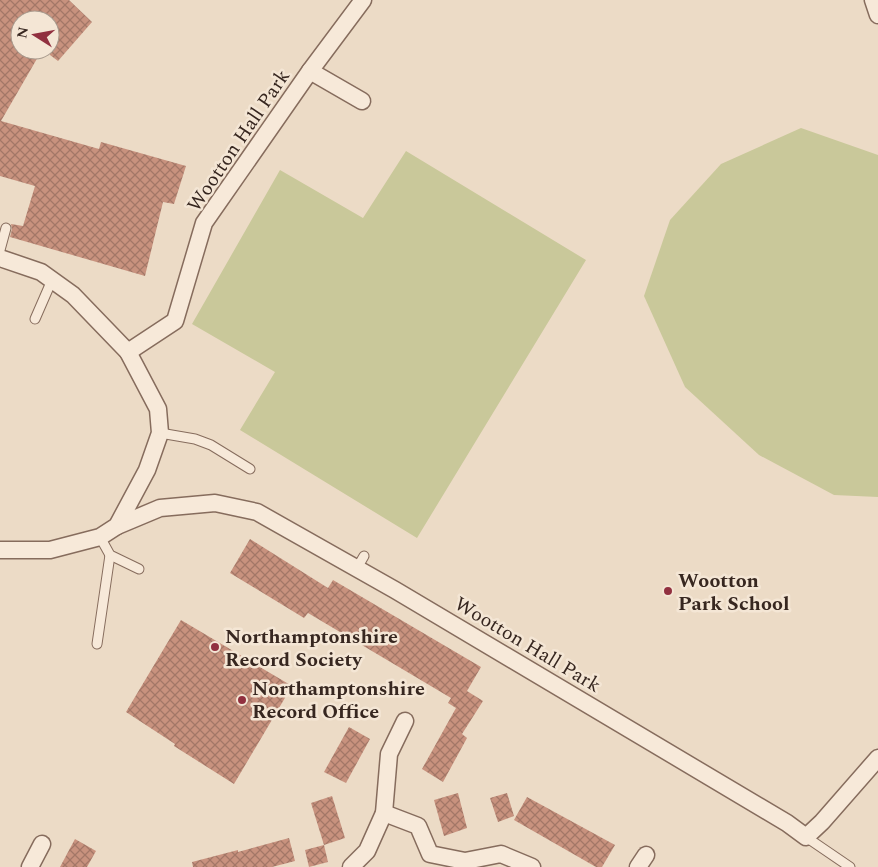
<svg xmlns="http://www.w3.org/2000/svg" width="878" height="867" viewBox="0 0 878 867" font-family="Spectral,serif">
	<defs>
		<pattern id="building-cross-hatch" width="8" height="8" patternUnits="userSpaceOnUse" patternTransform="scale(1.25)"><rect width="8" height="8" fill="#c8927e"/><path d="M0 0l8 8M0 8l8-8" fill="none" stroke="#a37767"/></pattern>
	</defs>
	<rect width="100%" height="100%" fill="#ecdbc6"/>
	<g fill="#c9c89a">
		<path d="M801,128L878,155V497L834,495L759,455L685,387L644,296L670,220L721,164Z"/>
		<path d="M406,151L586,260L417,538L240,430L275,372L192,324L280,170L363,218Z"/>
	</g>
	<g fill="url(#building-cross-hatch)">
		<path d="M0,0H69L92,22L58,61L50,55V20H20V50H42L1,121L99,149L101,142L186,166L174,204L163,202L145,276L10,237L12,229L11,224L23,226L35,186L0,176Z"/>
		<path d="M250,539L328,588L333,580L481,667L467,691L483,701L462,734L467,738L443,782L422,769L456,708L448,703L451,698L308,613L304,618L230,573Z"/>
		<path d="M181,620L292,686L234,784L174,746L175,744L126,712Z"/>
		<path d="M349,727L370,739L346,783L324,772Z"/>
		<path d="M458,793L467,828L444,836L434,800Z"/>
		<path d="M507,793L514,816L498,822L490,798Z"/>
		<path d="M332,796L345,838L324,845L311,803Z"/>
		<path d="M527,797L615,845L602,867H596L514,820Z"/>
		<path d="M289,838L295,861L272,867H193L192,862L238,850V852Z"/>
		<path d="M75,839L96,851L87,867H60Z"/>
		<path d="M324,845L328,862L309,867L305,850Z"/>
	</g>
	<g fill="none" stroke-linecap="round" stroke-linejoin="round">
		<g stroke="#866c5d" stroke-width="11">
			<g id="service">
				<path d="M0,250L6,228"/>
				<path d="M35,319L52,280"/>
				<path d="M160,433L195,439L211,445L250,469"/>
				<path d="M100,537L110,555L139,569"/>
				<path d="M357,568L364,556"/>
				<path d="M97,644L110,555"/>
				<path d="M806,837L850,867"/>
			</g>
		</g>
		<g stroke="#866c5d" stroke-width="19">
			<g id="minor">
				<path d="M873,0L878,15"/>
				<path d="M310,71L362,101"/>
				<path d="M0,258L41,272L73,295L128,352L158,409L160,433L147,470L117,526L100,537L50,550H0"/>
				<path d="M128,352L175,321L204,223L310,71L363,0"/>
				<path d="M117,526L160,508L215,503L257,512L395,590L787,823L806,837L822,822L878,758"/>
				<path d="M384,813L418,826L430,854L465,861L501,854L532,867"/>
				<path d="M30,867L42,844"/>
				<path d="M351,867L367,851L384,813L389,754L405,721"/>
				<path d="M638,867L646,855"/>
			</g>
		</g>
		<use href="#service" stroke="#f7e9d9" stroke-width="9"/>
		<use href="#minor" stroke="#f7e9d9" stroke-width="16"/>
	</g>
	<g fill="#91303f" stroke="#f4e6d5" stroke-width="2">
		<circle cx="668" cy="591" r="5"/>
		<circle cx="215" cy="647" r="5"/>
		<circle cx="242" cy="700" r="5"/>
	</g>
	<g text-anchor="middle" stroke-width="5" stroke-linejoin="round" paint-order="stroke">
		<g font-size="20" fill="#372720" stroke="#f4e6d5">
			<text transform="translate(238 140) rotate(-56)" y="7">Wootton Hall Park</text>
			<text transform="translate(528 644) rotate(31)" y="7">Wootton Hall Park</text>
		</g>
		<g font-size="20" font-weight="bold" fill="#372720" stroke="#f4e6d5" text-anchor="start">
			<text x="678" y="587">Wootton<tspan x="678" dy="23">Park School</tspan></text>
			<text x="225" y="643">Northamptonshire<tspan x="225" dy="23">Record Society</tspan></text>
			<text x="252" y="695">Northamptonshire<tspan x="252" dy="23">Record Office</tspan></text>
		</g>
	</g>
	<g transform="translate(35 35) rotate(281)"><circle r="24" fill="#f4e6d5" stroke="#a89a8d"/>
	<path d="M0-4L9 19L0 12L-9 19Z" fill="#91303f"/>
	<text y="-8" font-size="14" font-weight="bold" text-anchor="middle" fill="#372720">N</text>
	</g>
</svg>
